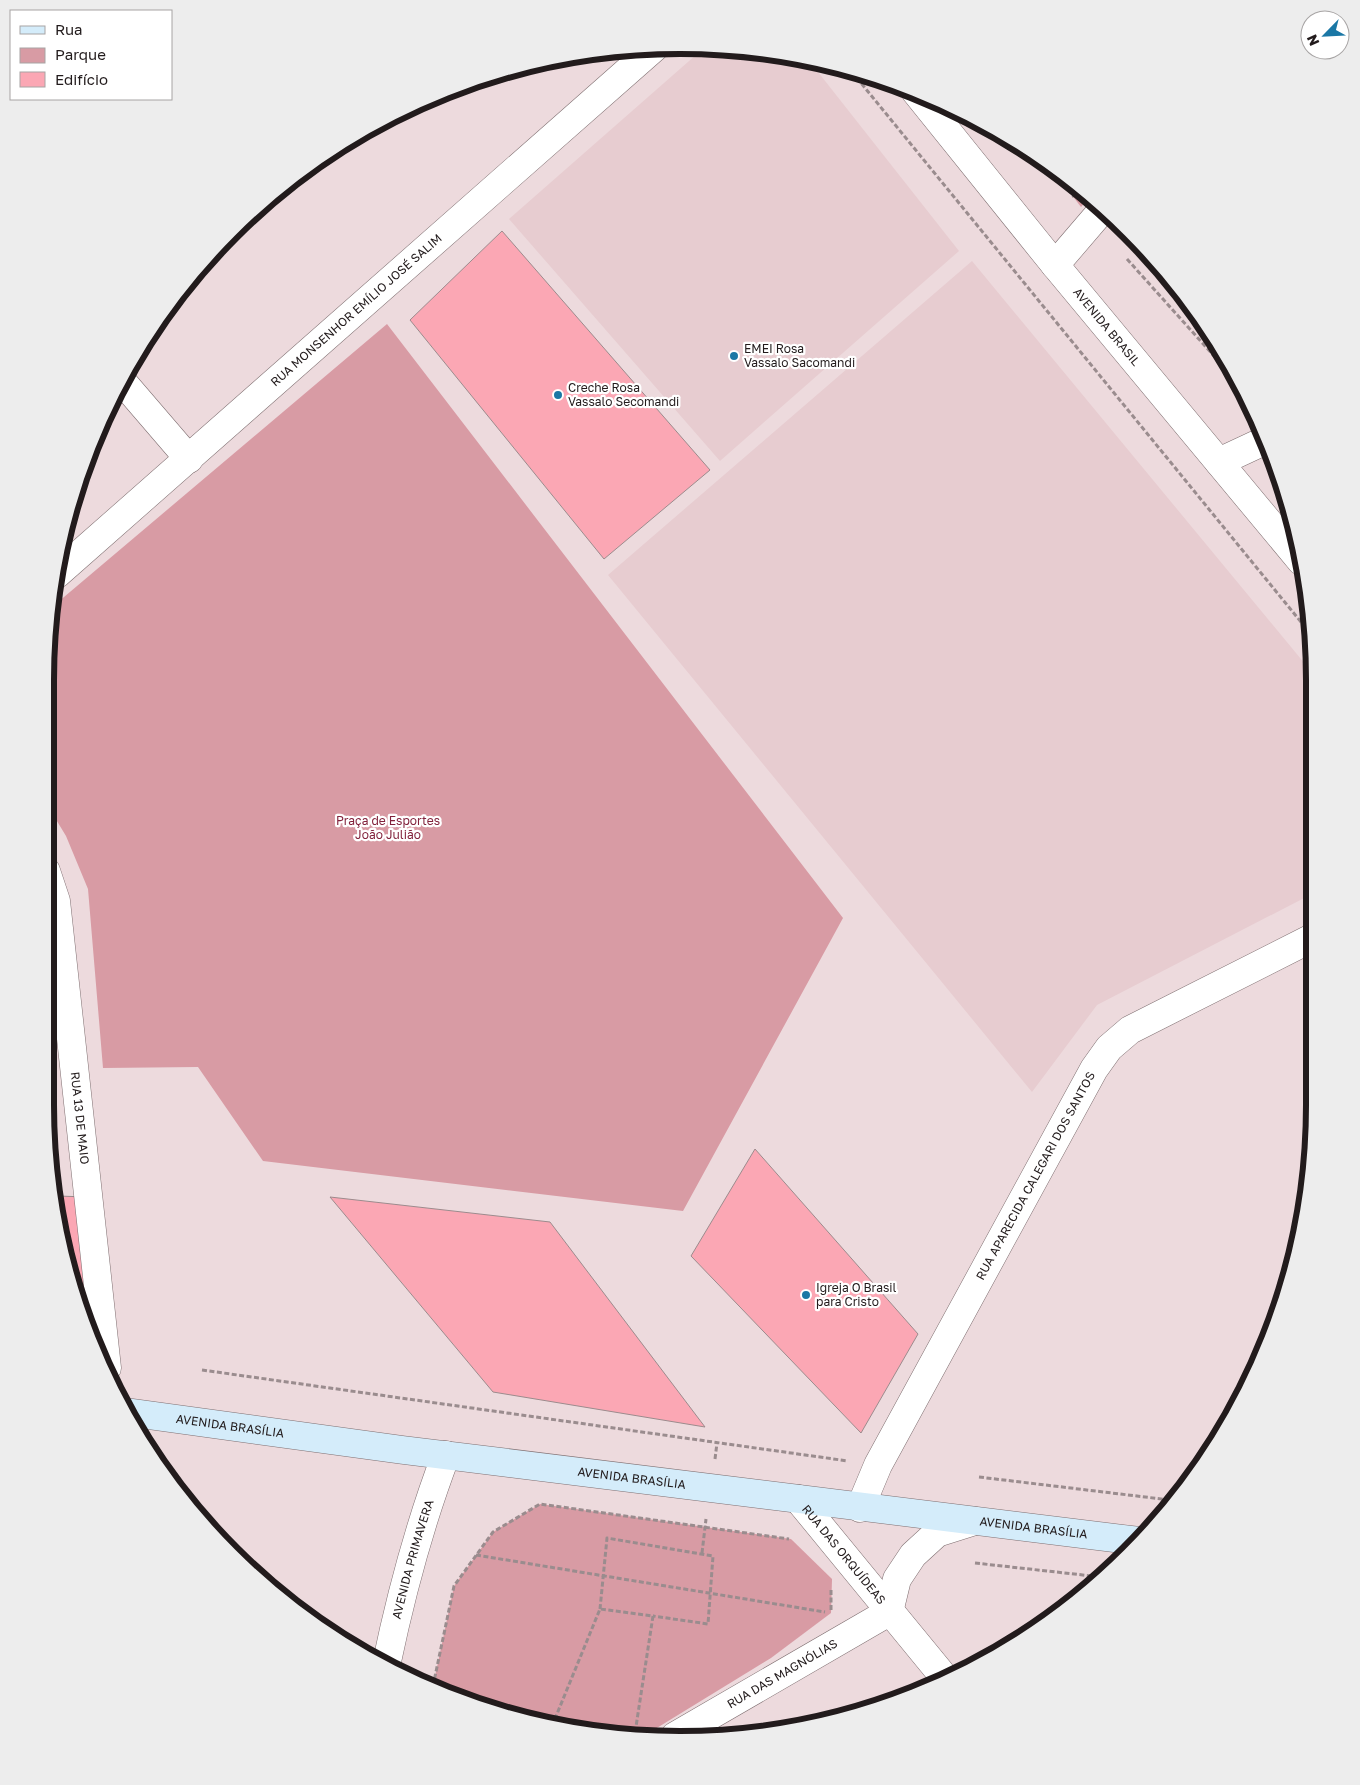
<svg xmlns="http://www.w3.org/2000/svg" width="1360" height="1785" viewBox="0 0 1360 1785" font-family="'Golos Text',sans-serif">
	<rect width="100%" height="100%" fill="#eddadd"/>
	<g fill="#e7ccd0">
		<path d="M705,47L807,58L959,251L720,461L509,219Z"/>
		<path d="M972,261L1310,670V895L1097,1005L1032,1092L608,575Z"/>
	</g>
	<g fill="#d89ba4">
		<path d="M1049,165L1089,198L1081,207Z"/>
		<path d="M387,324L843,918L683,1211L263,1161L198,1067L103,1068L88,889L66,836L46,803V639L51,608Z"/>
		<path d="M540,1504L791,1539L832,1579L831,1613L771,1658L647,1734L556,1728L433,1686L454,1586L493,1532Z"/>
	</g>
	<g fill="#fba7b4" stroke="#9c8b8d">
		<path d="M502,231L710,470L604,559L410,320Z"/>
		<path d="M755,1149L918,1334L861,1433L691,1256Z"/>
		<path d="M57,1196L88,1197L90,1294L85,1313L67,1270Z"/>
		<path d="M330,1197L550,1222L705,1427L493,1392Z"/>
	</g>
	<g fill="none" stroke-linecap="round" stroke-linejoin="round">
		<g stroke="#7f6f71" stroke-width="29">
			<g id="minor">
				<path d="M1055,265L1103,209"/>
				<path d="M122,381L189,459"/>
				<path d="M1219,462L1264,441"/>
				<path id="s1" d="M57,574L655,47"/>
				<path id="s2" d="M46,871L56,901L107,1368"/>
				<path id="s3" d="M798,1499L944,1677"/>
				<path id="s4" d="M860,1508L878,1465L1094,1069L1109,1048L1130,1030L1310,939"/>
				<path d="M889,1612L897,1579L913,1555L937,1533L975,1521"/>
				<path id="s5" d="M675,1736L889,1612"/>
			</g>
		</g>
		<g stroke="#7f6f71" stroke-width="29">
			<g id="tertiary">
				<path id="s6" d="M915,91L1055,265L1301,561"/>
				<path id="s7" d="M386,1666C401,1594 420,1523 446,1455"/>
			</g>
		</g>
		<g stroke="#7f6f71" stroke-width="29">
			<g id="secondary">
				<path id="s8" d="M126,1412L403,1450L1139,1541"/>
			</g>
		</g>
		<g stroke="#9a8c8e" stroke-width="3" stroke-dasharray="5 2.5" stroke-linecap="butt">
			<path d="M852,72L1310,633"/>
			<path d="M1055,171L1074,197"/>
			<path d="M1127,259L1232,376"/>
			<path d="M202,1370L848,1461"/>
			<path d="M715,1459L717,1443"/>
			<path d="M979,1477L1170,1500"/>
			<path d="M702,1553L706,1519"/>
			<path d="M476,1555L825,1612"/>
			<path d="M975,1563L1101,1577"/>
			<path d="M600,1609L607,1538L713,1556L708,1624L653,1616"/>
			<path d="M831,1610V1589"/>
			<path d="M433,1686L454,1586L493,1532L540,1504L789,1539"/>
			<path d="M567,1728L552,1726L600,1609L653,1616L635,1733"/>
		</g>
		<use href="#minor" stroke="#fff" stroke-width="28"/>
		<use href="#tertiary" stroke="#fff" stroke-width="28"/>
		<use href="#secondary" stroke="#d4ecfa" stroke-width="28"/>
	</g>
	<g fill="#1a77a5" stroke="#fff" stroke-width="2">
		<circle cx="734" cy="356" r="5"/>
		<circle cx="558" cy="395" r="5"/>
		<circle cx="806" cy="1295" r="5"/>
	</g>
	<g text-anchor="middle" stroke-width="4.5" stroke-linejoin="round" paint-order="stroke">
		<g font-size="12" fill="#221b1c" stroke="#fff">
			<text dy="4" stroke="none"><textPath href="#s1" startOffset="399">RUA MONSENHOR EMÍLIO JOSÉ SALIM</textPath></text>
			<text dy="4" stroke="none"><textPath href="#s6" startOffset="304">AVENIDA BRASIL</textPath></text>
			<text dy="4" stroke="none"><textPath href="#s2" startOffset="250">RUA 13 DE MAIO</textPath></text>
			<text dy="4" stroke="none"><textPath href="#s4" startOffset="376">RUA APARECIDA CALEGARI DOS SANTOS</textPath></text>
			<text dy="4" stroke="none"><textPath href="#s8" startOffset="105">AVENIDA BRASÍLIA</textPath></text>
			<text dy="4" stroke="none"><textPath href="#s8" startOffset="510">AVENIDA BRASÍLIA</textPath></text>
			<text dy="4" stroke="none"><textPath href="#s8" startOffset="915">AVENIDA BRASÍLIA</textPath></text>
			<text dy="4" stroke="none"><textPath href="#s3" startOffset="72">RUA DAS ORQUÍDEAS</textPath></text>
			<text dy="4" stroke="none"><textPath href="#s7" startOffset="110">AVENIDA PRIMAVERA</textPath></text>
			<text dy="4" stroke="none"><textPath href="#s5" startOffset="124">RUA DAS MAGNÓLIAS</textPath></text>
		</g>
		<g font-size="12" fill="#221b1c" stroke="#fff" text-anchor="start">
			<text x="744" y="353">EMEI Rosa<tspan x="744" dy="14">Vassalo Sacomandi</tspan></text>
			<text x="568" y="392">Creche Rosa<tspan x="568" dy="14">Vassalo Secomandi</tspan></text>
			<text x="816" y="1292">Igreja O Brasil<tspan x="816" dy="14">para Cristo</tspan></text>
		</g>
		<g font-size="12" fill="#82223c" stroke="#fff">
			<text x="388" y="825">Praça de Esportes<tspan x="388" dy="14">João Julião</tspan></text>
		</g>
	</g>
	<path d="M0 0H1360V1785H0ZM680 54H680A626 626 0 0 1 1306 680V1105A626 626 0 0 1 680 1731H680A626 626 0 0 1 54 1105V680A626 626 0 0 1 680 54Z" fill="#ededed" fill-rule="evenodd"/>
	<path fill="none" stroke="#221b1c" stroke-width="6" d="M680 54H680A626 626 0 0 1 1306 680V1105A626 626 0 0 1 680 1731H680A626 626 0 0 1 54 1105V680A626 626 0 0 1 680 54Z"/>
	<rect x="10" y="10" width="162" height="90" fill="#ffffff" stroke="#a7a4a4"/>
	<rect x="20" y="26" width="25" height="8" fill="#d4ecfa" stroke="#a7a4a4"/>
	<text x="55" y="35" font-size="15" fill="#221b1c">Rua</text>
	<rect x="20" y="48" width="25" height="15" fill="#d89ba4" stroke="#a7a4a4"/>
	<text x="55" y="60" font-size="15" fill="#221b1c">Parque</text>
	<rect x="20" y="72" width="25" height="15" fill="#fba7b4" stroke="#a7a4a4"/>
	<text x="55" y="85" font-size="15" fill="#221b1c">Edifício</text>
	<g transform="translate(1325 35) rotate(246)"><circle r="24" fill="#ffffff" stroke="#a7a4a4"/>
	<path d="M0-4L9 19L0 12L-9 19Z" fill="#1a77a5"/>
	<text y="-8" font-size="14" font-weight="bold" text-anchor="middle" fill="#221b1c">N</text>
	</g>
</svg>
